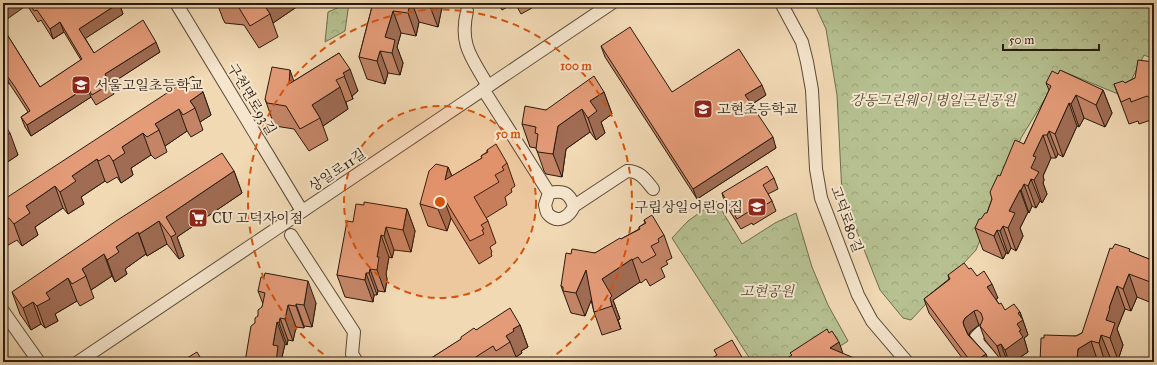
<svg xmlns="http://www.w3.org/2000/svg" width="1157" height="365" viewBox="0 0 1157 365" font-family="'IM FELL Great Primer','Noto Serif KR',serif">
	<defs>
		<pattern id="park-crowns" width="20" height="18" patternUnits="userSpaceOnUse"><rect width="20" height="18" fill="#b6c090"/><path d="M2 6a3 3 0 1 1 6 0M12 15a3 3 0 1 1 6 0" fill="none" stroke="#9ca47b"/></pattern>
	</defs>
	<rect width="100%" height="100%" fill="#f1d9b4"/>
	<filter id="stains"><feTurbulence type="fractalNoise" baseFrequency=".005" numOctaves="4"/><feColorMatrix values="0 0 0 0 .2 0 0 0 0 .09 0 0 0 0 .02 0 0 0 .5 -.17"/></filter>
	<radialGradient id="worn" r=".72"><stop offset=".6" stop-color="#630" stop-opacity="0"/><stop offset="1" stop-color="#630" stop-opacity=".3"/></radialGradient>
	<g fill="url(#park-crowns)" stroke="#6f6d4f">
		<path d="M349,3L345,31L325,42L328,12Z"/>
		<path d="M814,3H1154V59L1144,55L1123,96L1062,71L1021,138L976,250L911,320L903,318L880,290L842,194L837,95L826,29Z"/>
		<path d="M716,201L742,244L775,223L796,213L812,267L828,305L848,341L816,362H752L672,238L688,221Z"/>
	</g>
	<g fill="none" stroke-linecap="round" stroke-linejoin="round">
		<g stroke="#5a4a38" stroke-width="14">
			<g id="street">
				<path d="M176,3L302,211"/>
				<path d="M781,3L802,42L807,62L812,90L816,169L821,198L858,295L872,321L907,362"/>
				<path d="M467,11C459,45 472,58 488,86"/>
				<path d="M483,89L549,193L545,205C546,208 546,212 548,214C558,225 570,216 574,206C569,192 563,190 549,193"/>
				<path d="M574,206L627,171C640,171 645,179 653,189"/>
				<path d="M291,235L354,332L352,354L357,362"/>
				<path d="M3,311L39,362"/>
				<path d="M981,332L976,337L979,344L995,362"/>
				<path d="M78,362L612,3"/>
			</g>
		</g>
		<use href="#street" stroke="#f6e6ce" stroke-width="12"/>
	</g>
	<g fill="#c48567" stroke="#281a0e">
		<path d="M3,3H119L123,14L85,38L94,53L160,52L110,84L114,94L96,105L91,97L31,136L25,127L21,117L28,112L19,98L9,83L3,87V28L40,87L81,60L64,32L53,39L41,20L38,22L27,5Z"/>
		<path d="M217,3H297L298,6L273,23L278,37L259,48L244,25L225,23L223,19Z"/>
		<path d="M373,3H440L442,7L438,27L419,22L416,36L401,33L397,47L403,63L400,75L388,73L385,84L367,79L359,57Z"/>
		<path d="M498,3H530L532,8L521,14L516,5L510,8L509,6L502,10Z"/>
		<path d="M601,46L672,92L766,95L751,105L776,148L697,199L605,57Z"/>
		<path d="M339,53L358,91L352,96L353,99L346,102L348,109L323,126L328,140L309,151L294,129L275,126L273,122L265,99Z"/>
		<path d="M1154,62V119L1139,124L1138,121L1129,124L1114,84L1125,83L1135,78Z"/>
		<path d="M1058,74L1103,90L1112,113L1105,127L1084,118L1079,127L1077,126L1063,157L1058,154L1056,158H1051L1043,176L1044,180L1043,183L1047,194L1042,203L1040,201L1036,208L1032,206L1029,213L1028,212L1020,228L1023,236L1016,251L1011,248L1008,254L1006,253L1003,259L983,250L975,228L981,219L987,213L992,199L1000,176L1024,144L1049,90L1046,83Z"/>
		<path d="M203,92L211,115L200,122L203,130L191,137L187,131L165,146L167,152L155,159L151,155L131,168L133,175L121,183L117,177L107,183L105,181L81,197L84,204L68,214L63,208L35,227L38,235L22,246L17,240L3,248V200Z"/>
		<path d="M604,92L612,114L601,122L605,133L596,140L590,132L566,149L562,177L546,174L544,171L536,148L530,147L522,124L546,110Z"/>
		<path d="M3,122L18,155L3,165L6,173L3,175Z"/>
		<path d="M487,150L507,163L515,186L511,189L512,192L505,197L507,205L486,218L488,221L496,243L490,247L492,252L491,253L492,256L479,264L451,218L447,231L428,226L420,204L448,167L452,176L482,158L481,156L487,152Z"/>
		<path d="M234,171L242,193L177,237L184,256L179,259L167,244L147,256L146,254L125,269L127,274L115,282L112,276L91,290L94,298L80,306L77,301L55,314L58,321L45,328L41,324L31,330L20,314L12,292Z"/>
		<path d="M774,178L778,189L768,194L772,201L776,211L753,225L752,223L741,229L725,204L722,193Z"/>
		<path d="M364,205L407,209L415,231L411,252L394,250L392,258L389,257L386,274L387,279L385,292L378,291L377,295H374L373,302L345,297L337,275L353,222Z"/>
		<path d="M644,220L664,235L672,258L666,261L668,264L661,268L665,277L650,286L646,279L641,283L640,282L613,300L620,319L618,320L621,329L602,335L594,312L591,300L585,316L571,313L561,286L571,254L595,253L621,239L639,229V227L645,223Z"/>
		<path d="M1131,252L1154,261V307L1152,303L1137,297L1131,311L1125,309L1117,329L1123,345L1118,360L1110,357L1108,362H1040L1044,338L1076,336L1082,333Z"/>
		<path d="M969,269L977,276L998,298L996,299L999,304L1005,310L1020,312L1028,335L1024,338L1028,352L1013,362H1008L1006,358L1002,361L985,340L980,326L981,325H979L970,332L969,335L986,354L989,362H965L929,313L924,299L949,279L948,275Z"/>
		<path d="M258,291L316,303L312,327L304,326V328L296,327L293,341L288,340L287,345L285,344L282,357L255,323L262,307L263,304Z"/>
		<path d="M520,325L528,347L521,351L522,353L516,357L518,362H425L476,330Z"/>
	</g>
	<g fill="#a06c54" stroke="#281a0e">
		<path d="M11,3H26L27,5L3,22V9Z"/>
		<path d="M119,3L123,14L83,40L79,29Z"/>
		<path d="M262,3H297L298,6L273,23L270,14Z"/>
		<path d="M410,3H412L419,22L416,36L408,13Z"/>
		<path d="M430,3H440L442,7L438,27L429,4Z"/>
		<path d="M393,11L401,33L397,47L403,63L400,75L392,53L385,37Z"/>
		<path d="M60,22L64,32L53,39L50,29Z"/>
		<path d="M156,42L160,52L109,85L105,74Z"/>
		<path d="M380,51L388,73L385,84L377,61Z"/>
		<path d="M350,69L358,91L352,96L353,99L343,73Z"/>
		<path d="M290,70L298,93L289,84Z"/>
		<path d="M5,73L9,83L3,87V74Z"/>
		<path d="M762,85L766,95L749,106L745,95Z"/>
		<path d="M87,87L91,97L31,136L27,125Z"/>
		<path d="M340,87L348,109L323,126L320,118L312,105Z"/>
		<path d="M1103,90L1112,113L1105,127L1096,105Z"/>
		<path d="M203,92L211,115L200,122L195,108L190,101Z"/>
		<path d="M604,92L612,114L601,122L605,133L596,140L588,118L590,101Z"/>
		<path d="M1076,95L1084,118L1079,127L1071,104Z"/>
		<path d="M1069,103L1077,126L1063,157L1055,134Z"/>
		<path d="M179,109L187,131L165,146L159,130L155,124Z"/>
		<path d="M582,109L590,132L566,149L562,177L553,154L558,126Z"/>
		<path d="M1049,131L1058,154L1056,158L1047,135Z"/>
		<path d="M10,133L18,155L3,165V138Z"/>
		<path d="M143,133L151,155L131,168L133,175L121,183L113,161L122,147Z"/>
		<path d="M1043,135L1051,158L1043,176L1044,180L1043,183L1047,194L1042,203L1034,180L1031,168L1033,156Z"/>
		<path d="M773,137L776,148L697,199L693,189Z"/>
		<path d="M97,159L105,181L81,197L84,204L68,214L60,192L72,176Z"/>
		<path d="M448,167L457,189L445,180Z"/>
		<path d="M234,171L242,193L177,237L184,256L179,259L171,237L166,217Z"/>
		<path d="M1031,179L1040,201L1036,208L1028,186Z"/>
		<path d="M1024,184L1032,206L1029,213L1021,190Z"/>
		<path d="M55,186L63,208L35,227L38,235L22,246L14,224L26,206Z"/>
		<path d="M1020,190L1028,212L1020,228L1023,236L1016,251L1008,228L1009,211Z"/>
		<path d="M442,195L451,218L447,231L438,209Z"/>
		<path d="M407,209L415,231L411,252L403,230Z"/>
		<path d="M159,221L167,244L147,256L139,234Z"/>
		<path d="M1003,226L1011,248L1008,254L1000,231Z"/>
		<path d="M386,227L394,250L392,258L384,236Z"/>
		<path d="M997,230L1006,253L1003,259L994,236Z"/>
		<path d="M138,232L146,254L125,269L127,274L115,282L107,260L116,247Z"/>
		<path d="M381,235L389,257L386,274L387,279L385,292L377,270V257Z"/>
		<path d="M104,254L112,276L91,290L86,276L82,269Z"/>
		<path d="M632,259L640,282L613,300L620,319L618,320L621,329L602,279Z"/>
		<path d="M370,269L378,291L377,295L369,273Z"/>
		<path d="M586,270L594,293L585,316L576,293Z"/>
		<path d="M366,273L374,295L373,302L365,280Z"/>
		<path d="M1129,274L1137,297L1131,311L1123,289Z"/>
		<path d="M68,278L77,301L55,314L58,321L45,328L37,306L46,293Z"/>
		<path d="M308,281L316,303L312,327L304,305Z"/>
		<path d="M992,284L998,298L993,301L987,287Z"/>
		<path d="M1117,286L1125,309L1117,329L1123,345L1118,360L1110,338L1106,320L1109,308Z"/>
		<path d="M33,302L41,324L31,330L23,308Z"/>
		<path d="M296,304L304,326V328L296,306Z"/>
		<path d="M288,305L296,327L293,341L285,319Z"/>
		<path d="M974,311L979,325L970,332L969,336L964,326L963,322L965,318Z"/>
		<path d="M1020,312L1028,335L1024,338L1028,352L1013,362H1009L1005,350L1019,331L1017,324L1018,313Z"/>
		<path d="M280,318L288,340L287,345L279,323Z"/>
		<path d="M277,322L285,344L282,357L284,362H276L273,345Z"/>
		<path d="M520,325L528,347L521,351L522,353L516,357L510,342L506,336L513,329Z"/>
		<path d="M1101,335L1110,357L1108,362H1105L1099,343Z"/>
		<path d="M1091,341L1098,362H1079L1077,359L1078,349Z"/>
		<path d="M839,342L846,362L830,348Z"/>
		<path d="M1001,344L1006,358L1002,361L997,346Z"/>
		<path d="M986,354L989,362H974Z"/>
		<path d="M817,359L818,362H813Z"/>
	</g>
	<g fill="#e49b78" stroke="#281a0e">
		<path d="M3,3H11L3,9Z"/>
		<path d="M29,3H119L79,29L94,53L143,20L156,42L105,74L110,84L92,95L87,87L27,125L21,117L30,111L15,87L5,73L3,74V28L40,87L82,59L60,22L50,29L37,10L34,11Z"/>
		<path d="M236,3H263L270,14L250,26Z"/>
		<path d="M373,3H410L408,13L393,11L385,37L395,40L392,53L380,51L377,61L359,57Z"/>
		<path d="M630,27L672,92L739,49L762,85L745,95L773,137L693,189L601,46Z"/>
		<path d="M339,53L350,69L343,73L345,76L336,80L340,87L312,105L320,118L300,129L286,106L267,103L265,99L272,67L290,70L289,84Z"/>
		<path d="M1138,60L1154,62V101L1147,96L1131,102L1130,98L1121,102L1114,84L1123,81L1125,83L1135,78Z"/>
		<path d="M1060,70L1103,90L1096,105L1076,95L1071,104L1069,103L1055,134L1049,131L1047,135H1043L1033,156L1036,157L1031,168L1039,172L1034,180L1031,179L1028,186L1024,184L1021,190H1020L1009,211L1015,213L1008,228L1003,226L1000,231L997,230L994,236L975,228L979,219H981L985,213H987L992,199L990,192L998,175L1000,176L1015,140L1024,144L1051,86L1046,83L1052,71L1058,74Z"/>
		<path d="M193,76L203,92L190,101L195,108L183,115L179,109L155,124L159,130L147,137L143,133L122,147L125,153L113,161L109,155L99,161L97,159L72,176L76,181L60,192L55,186L26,206L30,213L14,224L9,218L3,221V200Z"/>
		<path d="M594,76L604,92L590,101L597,111L588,118L582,109L558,126L553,154L538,152L536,149L538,134L535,133L536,127L522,124L525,106L546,110Z"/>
		<path d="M3,122L10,133L3,138Z"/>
		<path d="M496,144L507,163L502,167L504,170L495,175L499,182L474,197L488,221L481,225L484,229L482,230L484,234L470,241L442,195L438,209L420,204L429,171L436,164L448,167L445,180L482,158L481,156L488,152L487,150Z"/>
		<path d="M222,153L234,171L166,217L176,234L171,237L159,221L139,234L138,232L116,247L119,252L107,260L104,254L82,269L86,276L72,284L68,278L46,293L50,299L37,306L33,302L23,308L12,292L116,221Z"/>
		<path d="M767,166L774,178L763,185L772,201L749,214L748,212L737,219L722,193Z"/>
		<path d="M364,202L407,209L403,230L386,227L384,236L381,235L377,257H379L377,270L370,269L369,273H366L365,280L337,275L347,221L353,222L356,204L364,205Z"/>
		<path d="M652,215L664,235L658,239L659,242L651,246L656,255L642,263L638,257L632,260V259L602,279L612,296L610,298L612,306L594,312L586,270L576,293L563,291V287L561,286L566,253L571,254L572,249L595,253L620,238L621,239L640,229L639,227L646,223L644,220Z"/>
		<path d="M1115,244L1130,249L1129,251L1154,261V295L1149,294L1153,283L1129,274L1123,289L1117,286L1109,308H1110L1106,320L1115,323L1110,338L1101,335L1099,343L1091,341L1078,349L1077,359L1065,358V362H1040L1041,338H1044V335L1076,336L1082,333L1110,248L1112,249Z"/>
		<path d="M964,263L969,269L971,268L977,276L984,271L992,284L987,287L999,304L1001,303L1005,310L1014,304L1020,312L1018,313L1023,320L1017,324L1021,330L1019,331L1023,337L1005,350L1001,344L997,346L980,326L983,319L981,313L977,310L974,311L965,318L963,322L964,326L968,335L986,354L974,362H971L924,299L950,279L948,275Z"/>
		<path d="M265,273L308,281L304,305L296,304V306L288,305L285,319L280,318L279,323L277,322L273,345L278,346L276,362H245L251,326L255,323V318L258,316V310L262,307L265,293L258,291L261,277H264Z"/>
		<path d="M510,308L520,325L513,329L514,331L506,336L510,342L496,351L493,346L468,362H425L461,339V337L474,328L476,330Z"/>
		<path d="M827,329L829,333L832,331L839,342L830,348L859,360L858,362H819L817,359L813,362H781L792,355L790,353Z"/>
		<path d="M732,340L743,359L741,361L742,362H706L717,355L714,350Z"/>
		<path d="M197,352L203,362H182V361Z"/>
	</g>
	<circle cx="440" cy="202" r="96" fill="#d5530c" fill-opacity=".12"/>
	<g fill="none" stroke="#d5530c" stroke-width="2" stroke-dasharray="7 5">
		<circle cx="440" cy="202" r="96"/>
		<path d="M333 361A192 192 0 1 1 547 361"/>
	</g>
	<defs>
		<g id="school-square" transform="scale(1)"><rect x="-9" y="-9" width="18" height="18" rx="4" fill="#8f2418" stroke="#f6e6ce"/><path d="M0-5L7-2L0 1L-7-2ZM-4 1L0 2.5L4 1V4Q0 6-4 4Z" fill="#fff"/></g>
		<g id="supermarket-square" transform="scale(1)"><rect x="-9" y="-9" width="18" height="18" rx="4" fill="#8f2418" stroke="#f6e6ce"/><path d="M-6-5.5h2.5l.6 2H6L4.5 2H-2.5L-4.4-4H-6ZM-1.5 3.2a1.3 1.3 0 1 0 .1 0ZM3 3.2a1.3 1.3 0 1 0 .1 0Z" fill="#fff"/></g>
	</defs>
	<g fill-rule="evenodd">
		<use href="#school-square" x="81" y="85"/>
		<use href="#school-square" x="703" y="109"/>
		<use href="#school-square" x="757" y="207"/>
		<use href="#supermarket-square" x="198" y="218"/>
	</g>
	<g text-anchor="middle" stroke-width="4" stroke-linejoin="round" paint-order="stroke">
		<g font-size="14" fill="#281a0e" stroke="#f6e6ce" text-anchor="start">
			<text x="95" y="90">서울고일초등학교</text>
			<text x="717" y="114">고현초등학교</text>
			<text x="743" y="212" text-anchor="end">구립상일어린이집</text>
			<text x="212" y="223">CU 고덕자이점</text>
		</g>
		<g font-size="14" fill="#281a0e" stroke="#f6e6ce">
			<text transform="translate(252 99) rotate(59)" y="5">구천면로93길</text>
			<text transform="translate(337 170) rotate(-34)" y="5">상일로11길</text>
			<text transform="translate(847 219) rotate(70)" y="5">고덕로80길</text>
		</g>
		<g font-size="14" font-style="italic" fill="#534c35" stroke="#f6e6ce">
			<text x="933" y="105">강동그린웨이 명일근린공원</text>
			<text x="767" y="296">고현공원</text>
		</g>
	</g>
	<circle cx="440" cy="202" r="6" fill="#d5530c" stroke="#f6e6ce" stroke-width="2"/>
	<g font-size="12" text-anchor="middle" font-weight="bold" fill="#d5530c" stroke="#f6e6ce" stroke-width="4" stroke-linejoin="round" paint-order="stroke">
		<text x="576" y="70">100 m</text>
		<text x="508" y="138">50 m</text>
	</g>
	<rect width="1157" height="365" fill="none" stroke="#f1d9b4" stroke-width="16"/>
	<rect x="4" y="4" width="1149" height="357" fill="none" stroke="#281a0e" stroke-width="2"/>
	<rect x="8" y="8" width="1141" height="349" fill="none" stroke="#281a0e"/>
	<path d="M1003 44v6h96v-6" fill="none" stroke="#281a0e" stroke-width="2"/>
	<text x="1009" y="44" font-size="12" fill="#281a0e" stroke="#f6e6ce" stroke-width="3" paint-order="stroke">50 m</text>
	<rect width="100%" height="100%" filter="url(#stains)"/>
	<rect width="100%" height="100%" fill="url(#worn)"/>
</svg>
